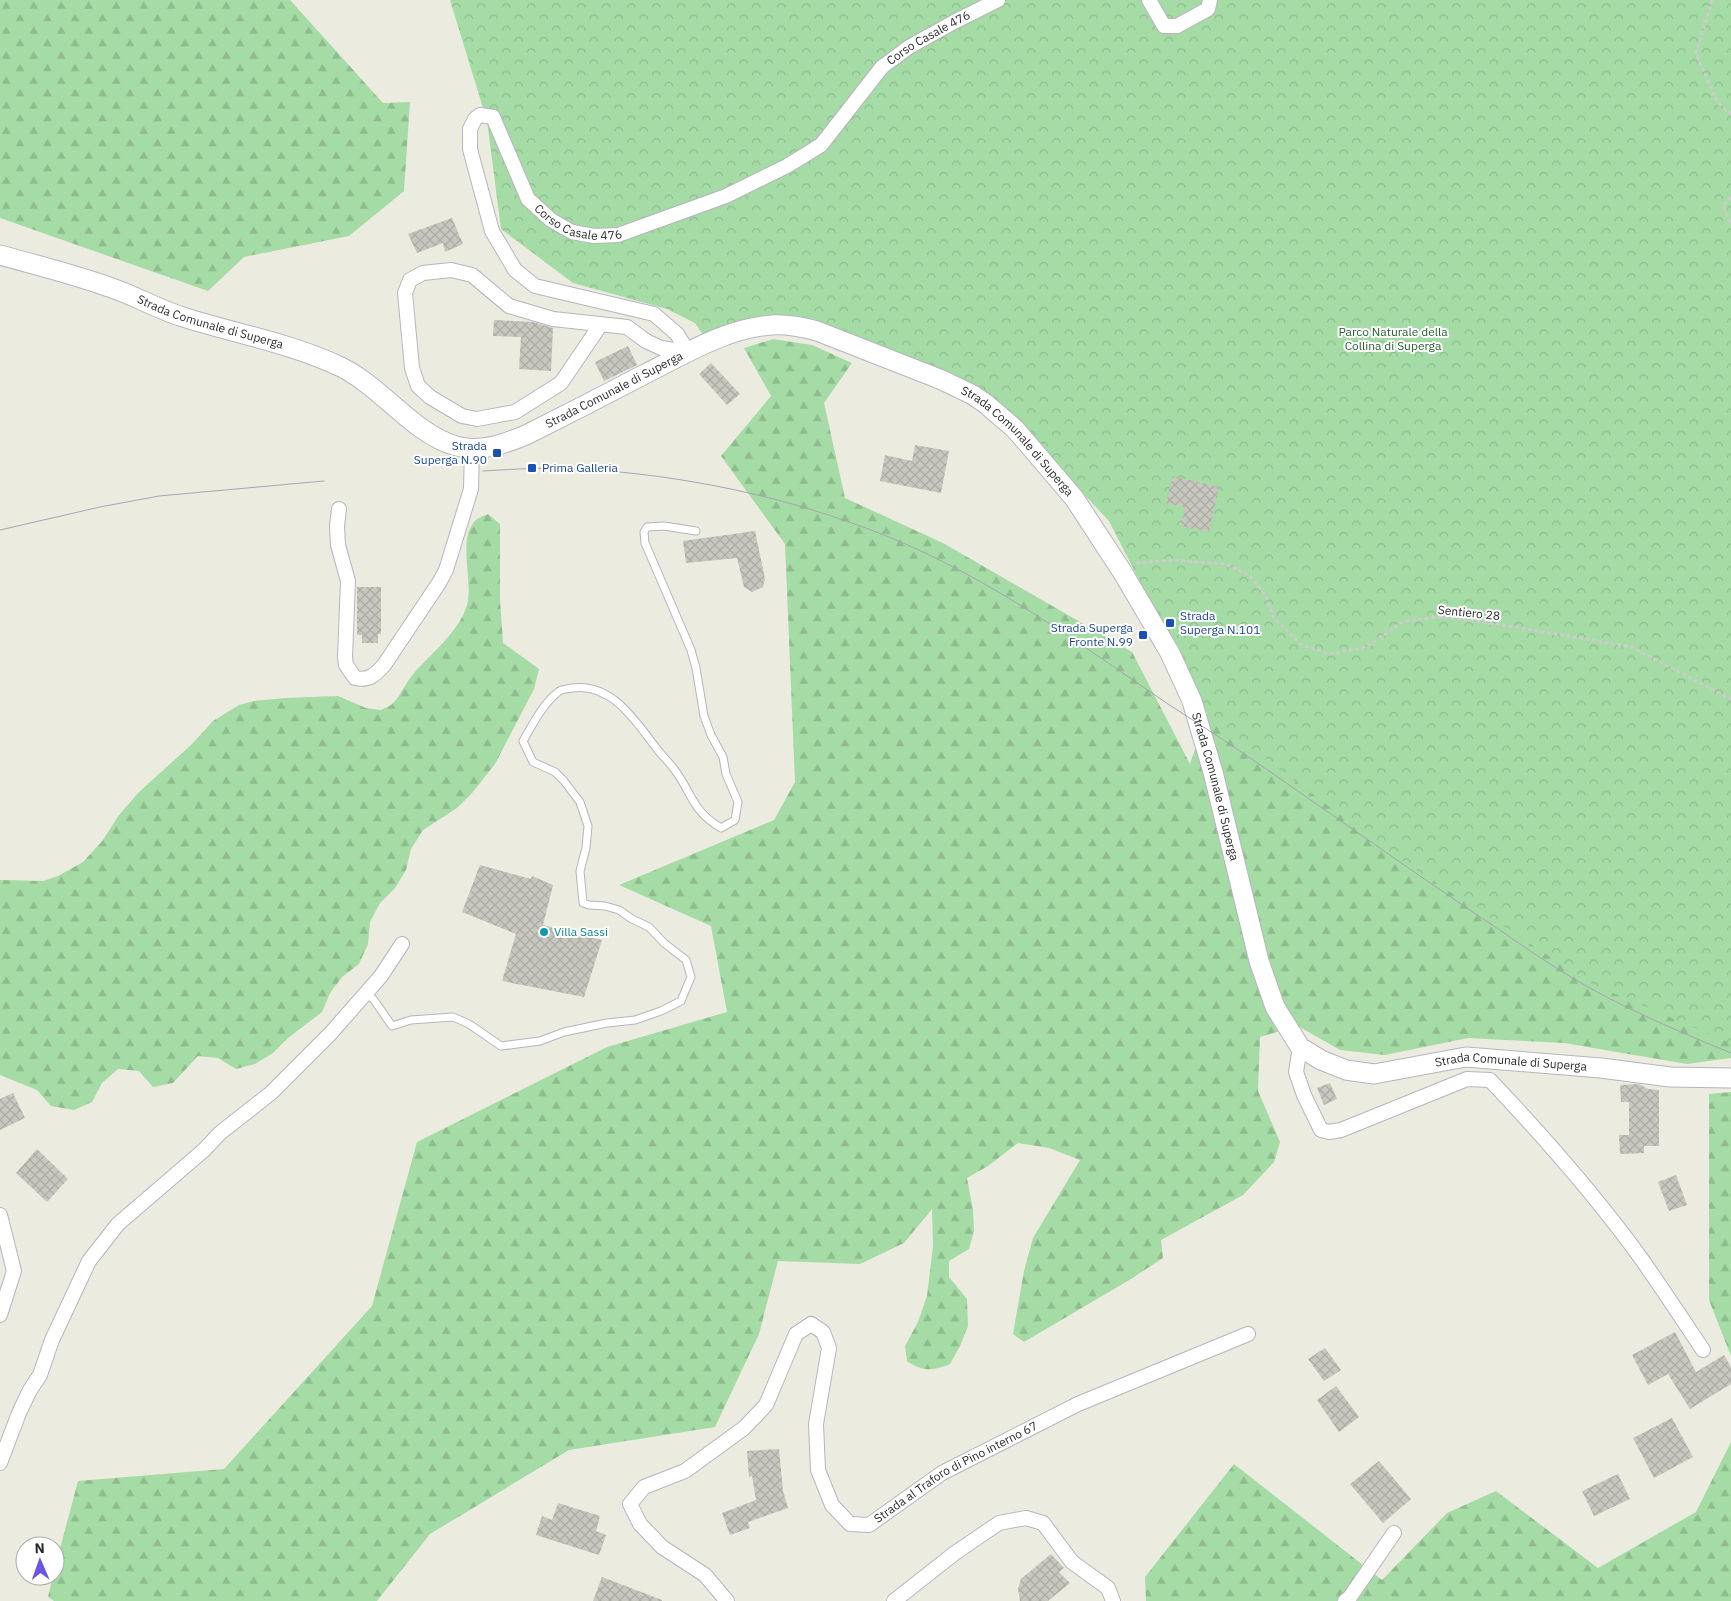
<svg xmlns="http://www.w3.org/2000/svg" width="1731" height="1601" viewBox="0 0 1731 1601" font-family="'IBM Plex Sans',sans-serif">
	<defs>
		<pattern id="forest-firs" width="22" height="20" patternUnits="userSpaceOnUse" patternTransform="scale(1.25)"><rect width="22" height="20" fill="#a5dba4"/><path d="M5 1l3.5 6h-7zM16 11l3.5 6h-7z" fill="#8ebc8d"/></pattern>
		<pattern id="park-crowns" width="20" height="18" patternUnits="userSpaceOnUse" patternTransform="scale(1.25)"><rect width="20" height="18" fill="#a5dba4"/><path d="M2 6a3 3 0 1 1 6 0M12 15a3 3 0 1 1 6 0" fill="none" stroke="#8ebc8d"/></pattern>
		<pattern id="building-cross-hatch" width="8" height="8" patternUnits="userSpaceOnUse" patternTransform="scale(1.25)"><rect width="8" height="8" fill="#c8c7bf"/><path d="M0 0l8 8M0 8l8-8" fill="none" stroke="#acaba4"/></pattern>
	</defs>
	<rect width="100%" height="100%" fill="#ecebe0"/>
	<g fill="url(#forest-firs)">
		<path d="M0,0H290L383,103L410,102L404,191L349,236L244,257L208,291L0,218Z"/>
		<path d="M1731,0V1058L1687,1064L1564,1043L1468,1038L1385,1055L1340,1050L1298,1026L1260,1037L1258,1091L1280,1142L1274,1162L1243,1195L1161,1240L1163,1258L1131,1279L1024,1342L1013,1334L1024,1271L1033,1238L1080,1160L1049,1148L1018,1143L988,1166L967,1178L973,1210L974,1231L969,1249L949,1261V1277L967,1299L968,1326L960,1346L950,1364C933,1371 923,1372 907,1361L905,1346L918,1322L927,1296L933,1246L932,1209L904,1243L860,1264L778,1261L759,1334L715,1427L569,1450L430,1534L377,1601H54L48,1597L53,1576H55V1568L78,1481L224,1469L372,1306L417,1142L607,1047L727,1012L711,926L619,885L774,820L795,782L785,544L721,456L771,396L744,348L773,339L812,345L852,363L824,403L845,498L943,543L1132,652L1190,764L1212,701L1252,626L1003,396L815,307L737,320L703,335L683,305Z"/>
		<path d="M488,514L500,524V600L503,643L539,669L534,689L495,764L472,793L457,808L423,830L411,849L406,870L395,888L380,903L370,922L368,944L359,964L342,977L330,993L322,1012L288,1038L273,1053L255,1064L236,1069L218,1058L198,1056L173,1083L153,1087L139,1071L118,1069L102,1083L92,1102L74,1110L51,1106L37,1090L0,1075V880L43,881L58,876L83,862L103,840L119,815L139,792L192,744L213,721L239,705L254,701L285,698L338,696L366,708L381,710C385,708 391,706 394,702C401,695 405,684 411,677C429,654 456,636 466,608C475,585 457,543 474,522C477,518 484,516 488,514Z"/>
		<path d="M1731,1092V1356L1709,1300V1094Z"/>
		<path d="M1731,1442V1601H1146L1145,1577L1234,1464L1382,1580L1447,1513L1496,1491L1598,1568L1696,1512Z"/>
	</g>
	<path fill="url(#park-crowns)" d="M450,0H1731V1043L1594,985L1398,858L1209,717L1109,521L1027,434L980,395L813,319L711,331L667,309L573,283L501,229L487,121Z"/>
	<g fill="url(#building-cross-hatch)">
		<path d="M452,218L463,244L445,252L443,243L417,253L408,234Z"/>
		<path d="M494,320L533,322L553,328L551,371L519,369L521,337L493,336Z"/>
		<path d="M628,346L637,365L604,381L595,362Z"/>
		<path d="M711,363L740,394L727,405L699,374Z"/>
		<path d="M915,445L949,451L941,493L880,481L885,455L912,461Z"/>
		<path d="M1173,476L1219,487L1209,532L1181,526L1185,507L1166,503Z"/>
		<path d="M755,531L765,579L763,587L752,592L744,587L737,558L686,563L683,541Z"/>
		<path d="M357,587H381V634H378V643H362V635H357Z"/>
		<path d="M480,865L531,879L532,876L553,885L543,925L602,940L584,997L502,981L516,934L462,912Z"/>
		<path d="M1330,1083L1337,1099L1324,1105L1317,1088Z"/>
		<path d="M1639,1084L1648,1089L1659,1090V1146H1644V1153L1620,1154L1619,1135H1629V1102H1621L1620,1085Z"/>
		<path d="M13,1093L25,1118L0,1130V1099Z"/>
		<path d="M37,1149L68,1179L47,1202L16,1173Z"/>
		<path d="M1676,1175L1687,1205L1669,1211L1658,1182Z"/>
		<path d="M1675,1332L1696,1372L1724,1355L1731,1367V1384L1690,1409L1668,1374L1648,1385L1632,1355Z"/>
		<path d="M1325,1348L1341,1370L1324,1381L1308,1359Z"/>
		<path d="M1336,1386L1359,1417L1339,1432L1317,1400Z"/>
		<path d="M1672,1418L1693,1457L1654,1478L1633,1438Z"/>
		<path d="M779,1449L783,1491L788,1508L748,1522L750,1528L730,1535L722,1513L756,1500L752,1476L749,1477L747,1451Z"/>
		<path d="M1379,1461L1411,1499L1383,1523L1350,1484Z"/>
		<path d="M1618,1474L1630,1499L1594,1516L1582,1491Z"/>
		<path d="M558,1503L600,1516L596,1531L606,1535L599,1555L536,1535L542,1516L552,1520Z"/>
		<path d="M1051,1554L1064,1568L1059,1572L1070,1583L1048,1601H1020L1018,1589L1021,1579Z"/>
		<path d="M602,1577L662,1600V1601H593Z"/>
	</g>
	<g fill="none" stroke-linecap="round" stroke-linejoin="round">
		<g stroke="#b6b4be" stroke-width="9">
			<path id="lane" d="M367,993L374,1000L392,1026L411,1020L453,1017L469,1024L501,1046L540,1041L564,1032L607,1023L635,1020L661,1011L681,1001L691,977L686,960L664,943L649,927L632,919L619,910L605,906L589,905L583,903L580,871L586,848L588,826L580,802L564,781L555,772L533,762L523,741C533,724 542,705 558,692C561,689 567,689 572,688C612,682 636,722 657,749C662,756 669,762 674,769C693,794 691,810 721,828L735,820L738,802L726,774L723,757L711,735L704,716L696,668L691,650L645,543L644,532L647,527L664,526L696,531"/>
		</g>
		<g stroke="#b6b4be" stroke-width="16">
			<g id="street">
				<path d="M1149,0L1164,26H1177L1208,9L1210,0"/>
				<path d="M601,324L561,383L515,412L477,419L462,416L430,397L418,386L412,368L405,293L410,280L423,273L451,270L472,275L509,306L553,319L627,327L646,341L661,348L688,352"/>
				<path id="s1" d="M688,352L677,334L654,314L535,286L515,270L492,231L470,149V129L475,119L480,115L493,117L528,199L551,220L572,232L594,236L618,235L726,196L787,166L821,145L882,67L909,47L954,22L998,0"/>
				<path d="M339,509L337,526L338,545L348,581L345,657L346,665L355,678C369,681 375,675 384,665L439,583L446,570L471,489L472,449"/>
				<path d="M1300,1047L1296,1072L1304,1095L1321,1130L1329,1132L1341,1130L1467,1079L1490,1080C1544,1137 1597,1197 1643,1261C1663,1290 1683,1320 1703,1350"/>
				<path d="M0,1215L14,1271L0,1315"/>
				<path d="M0,1463L19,1413L30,1390L40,1375L52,1340L89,1261L118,1224L204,1150L220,1133L271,1093L330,1034L381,976L402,944"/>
				<path id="s2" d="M727,1601L705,1575L662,1547L640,1524L630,1504L644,1487L685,1471L744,1428L766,1405L796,1334L811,1324L823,1332L829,1348L816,1424L818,1470L832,1505L850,1524L869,1525L942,1473L1078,1404L1248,1334"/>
				<path d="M894,1601L955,1553L999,1523L1026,1518L1043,1523L1072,1562L1108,1588L1113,1601"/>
				<path d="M1345,1601L1350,1597L1394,1533"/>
			</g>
		</g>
		<g stroke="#b6b4be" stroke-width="21">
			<g id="secondary">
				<path id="s3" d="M0,255C36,265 73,274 109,287C134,295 157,309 183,317C236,334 291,343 341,367C382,387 412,433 456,446C480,453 504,444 526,435C566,415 605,395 645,374C685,354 727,328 772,325C788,324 802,327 817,331L942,380L973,395L986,404L1015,429L1074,498L1123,573L1170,653L1192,701L1213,772L1259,961L1275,1007L1300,1047L1321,1060L1346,1070L1374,1074L1466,1057L1601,1068L1670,1077L1731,1078"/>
			</g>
		</g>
		<g stroke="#ccc" stroke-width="3" stroke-dasharray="4 2.5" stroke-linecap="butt">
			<path d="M1712,0L1696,53L1717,102L1731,114"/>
			<path d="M1731,197L1723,207L1731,224"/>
			<path d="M1136,563L1172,560L1225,564L1249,575L1266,596L1274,618L1302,645L1330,654L1366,647L1404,621L1440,617L1504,625L1631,647L1731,699"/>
		</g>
		<use href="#lane" stroke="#fff" stroke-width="7"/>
		<use href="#street" stroke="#fff" stroke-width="14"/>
		<use href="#secondary" stroke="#fff" stroke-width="19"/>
		<g stroke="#a7a4b4" stroke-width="1">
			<path d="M483,471C516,469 549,467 581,469C684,475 789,497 884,535C987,576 1077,642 1168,704C1186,716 1204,727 1222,739C1261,765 1299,792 1338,819C1394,858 1450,897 1507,935C1526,948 1546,962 1566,974C1618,1006 1675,1030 1731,1053"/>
			<path d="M0,530L100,507L159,496L324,481"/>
		</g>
	</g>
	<g fill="#1a4fb4" stroke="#fff" stroke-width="2">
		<rect x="492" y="448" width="10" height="10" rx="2.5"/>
		<rect x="527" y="463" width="10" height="10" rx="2.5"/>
		<rect x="1165" y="618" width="10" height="10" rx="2.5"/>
		<rect x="1138" y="630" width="10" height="10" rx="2.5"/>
	</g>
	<circle fill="#0f9aa8" stroke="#fff" stroke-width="2" cx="544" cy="932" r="5"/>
	<g text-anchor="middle" stroke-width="4" stroke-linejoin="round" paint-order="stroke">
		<g font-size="12" fill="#2c2c2c" stroke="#fff">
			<text dy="4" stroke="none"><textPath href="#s1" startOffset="948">Corso Casale 476</textPath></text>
			<text dy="4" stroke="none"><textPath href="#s1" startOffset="528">Corso Casale 476</textPath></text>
			<text dy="4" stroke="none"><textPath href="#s3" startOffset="221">Strada Comunale di Superga</textPath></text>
			<text dy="4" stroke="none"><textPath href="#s3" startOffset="671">Strada Comunale di Superga</textPath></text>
			<text dy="4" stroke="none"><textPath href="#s3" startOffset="1121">Strada Comunale di Superga</textPath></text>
			<text transform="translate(1469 613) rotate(6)" y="4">Sentiero 28</text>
			<text dy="4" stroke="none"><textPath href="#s3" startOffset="1526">Strada Comunale di Superga</textPath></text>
			<text dy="4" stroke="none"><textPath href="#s3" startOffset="2020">Strada Comunale di Superga</textPath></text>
			<text dy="4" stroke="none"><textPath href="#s2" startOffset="745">Strada al Traforo di Pino interno 67</textPath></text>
		</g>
		<g font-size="12" fill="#24612c" stroke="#fff">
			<text x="1393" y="336">Parco Naturale della<tspan x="1393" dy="14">Collina di Superga</tspan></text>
		</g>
		<g font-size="12" fill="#164399" stroke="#fff" text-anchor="end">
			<text x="487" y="450">Strada<tspan x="487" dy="14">Superga N.90</tspan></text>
			<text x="542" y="472" text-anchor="start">Prima Galleria</text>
			<text x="1180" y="620" text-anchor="start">Strada<tspan x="1180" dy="14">Superga N.101</tspan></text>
			<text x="1133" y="632">Strada Superga<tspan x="1133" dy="14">Fronte N.99</tspan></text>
		</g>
		<g font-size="12" fill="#0d838f" stroke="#fff" text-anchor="start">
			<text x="554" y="936">Villa Sassi</text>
		</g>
	</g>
	<g transform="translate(40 1561) rotate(358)"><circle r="24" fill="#ffffff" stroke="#ababab"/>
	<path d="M0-4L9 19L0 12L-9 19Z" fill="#6a55e4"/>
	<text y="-8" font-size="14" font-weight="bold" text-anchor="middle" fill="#2c2c2c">N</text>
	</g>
</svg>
